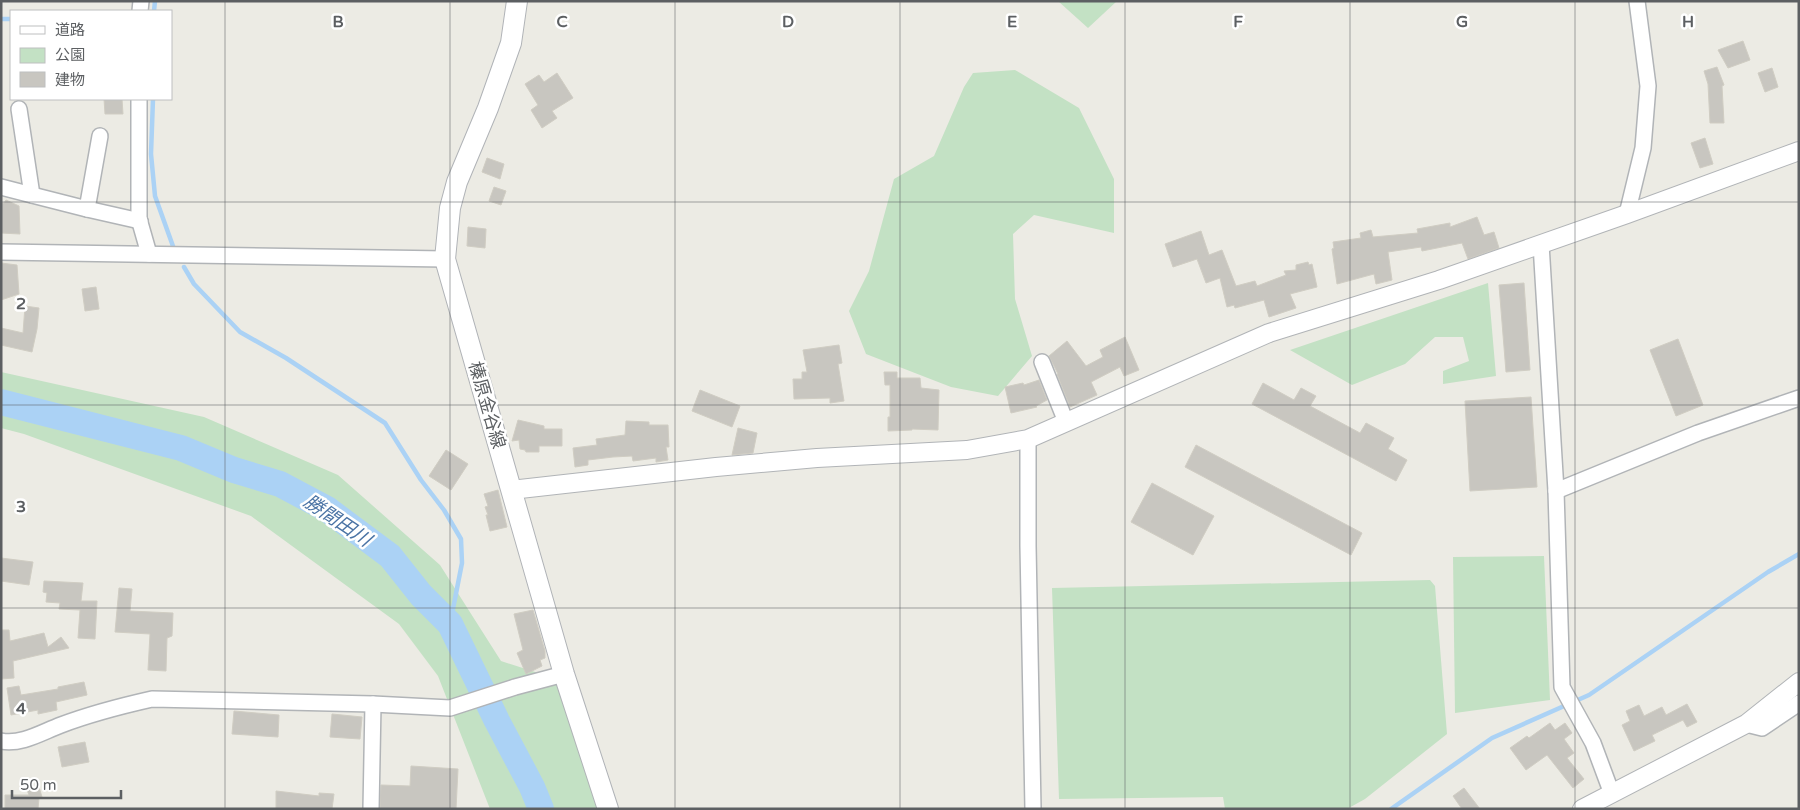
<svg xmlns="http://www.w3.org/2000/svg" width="1800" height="810" viewBox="0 0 1800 810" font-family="'Varela Round','Noto Sans JP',sans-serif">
	<rect width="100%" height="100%" fill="#ecebe4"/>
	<g fill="#c3e1c4">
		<path d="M1058,1H1117L1088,28Z"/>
		<path d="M1015,70L1079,108L1114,179V233L1034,215L1013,234L1015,299L1032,356L998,396L951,387L866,354L849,311L869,271L894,179L934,156L964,87L973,73Z"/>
		<path d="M1488,283L1496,376L1443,384V371L1469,361L1463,337H1435L1405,364L1352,385L1290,350Z"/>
		<path d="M1,372L204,417L338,475L440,565L501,661L560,680L597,809H490L438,676L399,624L251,516L24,434L1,428Z"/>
		<path d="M1544,556L1550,700L1455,713L1453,557Z"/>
		<path d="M1430,580L1435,586L1447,734L1365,799L1347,809H1225L1223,797L1059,799L1052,588Z"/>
	</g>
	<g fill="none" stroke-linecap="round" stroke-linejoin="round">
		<g stroke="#abd2f5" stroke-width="4.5">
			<path d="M154,11L155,1"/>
			<path d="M1,19H11"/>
			<path d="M153,99L151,154L155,196L174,249"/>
			<path d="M184,267L194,284L240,332L286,358L385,423L421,480L444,510L461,539L462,563L450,624"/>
			<path d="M1391,809L1492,738L1589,695L1768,572L1799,554"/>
		</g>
		<path stroke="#abd2f5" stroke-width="26" d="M1,402L181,448L234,470L280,484L327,509L390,556L421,595L450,624L497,721L532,787L541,809"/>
	</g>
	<g fill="#c8c6c0" stroke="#d0cdc3">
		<path d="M1743,41L1750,60L1728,68L1718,50Z"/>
		<path d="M1717,67L1724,85L1722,86L1724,123H1710L1708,84L1704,71Z"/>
		<path d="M1772,68L1778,87L1765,92L1758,73Z"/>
		<path d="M557,73L573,98L552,111L557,118L542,128L531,110L538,105L525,84L539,75L544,82Z"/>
		<path d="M104,99H122L123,114H105Z"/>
		<path d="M1705,138L1713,164L1700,168L1691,143Z"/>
		<path d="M487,158L504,164L500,179L482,172Z"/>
		<path d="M494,187L506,191L501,205L489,201Z"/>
		<path d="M6,200L19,206L20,234L1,233V203H4Z"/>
		<path d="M1477,217L1484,235L1494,232L1499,248L1468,259L1462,243L1422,251L1421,247L1388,252L1392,280L1376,284L1374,274L1337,284L1332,249L1334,248L1333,242L1361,238L1360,233L1371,230L1373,237L1418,233L1417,229L1450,223V227Z"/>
		<path d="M468,227L486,229L485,248L467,246Z"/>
		<path d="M1201,231L1209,255L1222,250L1236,286L1255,281L1257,286L1286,275L1284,271L1296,270V265L1308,262L1309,265L1312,264L1317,287L1290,294L1296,308L1269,317L1264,300L1235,308L1234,305L1227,307L1220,278L1206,283L1197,259L1173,267L1165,244Z"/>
		<path d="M1,263L17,265L19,294L1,300Z"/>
		<path d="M1524,283L1530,370L1506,372L1499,285Z"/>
		<path d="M96,287L99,309L85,311L82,289Z"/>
		<path d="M25,306L39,308L37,329L32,352L1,345V328L23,333Z"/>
		<path d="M1125,337L1139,370L1124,376L1120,367L1091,382L1097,395L1070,407L1057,374H1058L1049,356L1067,341L1086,366L1103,357L1100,350Z"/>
		<path d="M1678,339L1703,405L1676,416L1650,350Z"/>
		<path d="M839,345L842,363L838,364L844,401L830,403V398L794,399L793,379H802V372H807L803,350Z"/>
		<path d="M884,372H897V378H920L921,388L939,390L938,430L912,429V430L888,431V417H890V385H885Z"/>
		<path d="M1039,380L1047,400L1036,406L1037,407L1011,413L1005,387L1023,383L1024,385Z"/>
		<path d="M1263,383L1294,400L1301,388L1316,396L1310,406L1360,433L1366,423L1394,438L1388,449L1407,460L1396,481L1252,404Z"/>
		<path d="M700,390L740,406L732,427L692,411Z"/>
		<path d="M1531,397L1537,487L1470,491L1465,401Z"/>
		<path d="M518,420L544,426V429H562V446H539V452H526L525,450L520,449L519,440L512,441Z"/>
		<path d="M626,421L649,422V425H668L669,447H666L668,460L656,462V458L633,461L632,456L613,457L588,460V465L575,467L573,448L597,445L596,439L625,435Z"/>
		<path d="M738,428L757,433L753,453L732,455Z"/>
		<path d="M1196,445L1362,533L1351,555L1185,467Z"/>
		<path d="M446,450L468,464L451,490L429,476Z"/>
		<path d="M1152,483L1214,516L1193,555L1131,522Z"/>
		<path d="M498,490L507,527L490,531L486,515H488L485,507L488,506L484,494Z"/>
		<path d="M1,558L33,562L29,585L1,581Z"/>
		<path d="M44,581L83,583L81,601H97L95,639L78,638L80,610L59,609L60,603L46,602L47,593L43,592Z"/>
		<path d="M119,588L132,589L130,611L173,613L172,636L167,638L166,671L148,670L150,634L115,632Z"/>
		<path d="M533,610L545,651V658L540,660L542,666L526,674L517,653L523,650L514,614Z"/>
		<path d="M1,630H9L10,641L44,633L48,647L61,637L69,648L13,661L14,678L1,679Z"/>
		<path d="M84,682L87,695L56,702L57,710L38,714V710L11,715L7,688L19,686L21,695L58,689V687Z"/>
		<path d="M1687,704L1697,722L1687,727L1683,720L1652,735L1655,741L1634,751L1622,725L1630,721L1626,711L1639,705L1644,716L1662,707L1666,715Z"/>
		<path d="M234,711L279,715L278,737L232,734Z"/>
		<path d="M332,714L362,717L360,739L330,737Z"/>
		<path d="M1550,723L1555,730L1565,723L1572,733L1564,739L1574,753L1567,758L1584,779L1573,788L1547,755L1526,770L1510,748L1527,736L1529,738Z"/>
		<path d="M85,742L89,762L62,767L58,747Z"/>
		<path d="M411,766L458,769L456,809H380L381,785L410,786Z"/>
		<path d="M39,787L42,797L39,798L38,809H5V795H29L27,790Z"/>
		<path d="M1464,788L1480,809H1462L1453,796Z"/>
		<path d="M276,791L319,796V793L334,794L332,809H276Z"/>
	</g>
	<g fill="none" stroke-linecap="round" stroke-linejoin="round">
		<g stroke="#b1b4b7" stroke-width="18">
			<g id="minor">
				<path d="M140,11L141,1"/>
				<path d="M139,99V219L149,254"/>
				<path d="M19,109L32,195L87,209"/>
				<path d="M100,136L87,209L140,221"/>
				<path d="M1,187L32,195"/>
				<path d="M1627,214L1643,148L1648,86L1637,1"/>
				<path d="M1541,244L1556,491L1562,687L1593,743L1612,794"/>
				<path d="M1,252L445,259"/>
				<path d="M1042,362L1066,422"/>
				<path d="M1028,439V546L1033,809"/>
				<path d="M1556,491L1698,433L1799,398"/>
				<path d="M1746,724L1762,728L1799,703"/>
				<path d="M1,741C22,745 42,732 61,725C90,714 121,706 152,699L373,704L450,708L515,687L564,674"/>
				<path d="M371,809L373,704"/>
			</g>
		</g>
		<g stroke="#b1b4b7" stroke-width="20">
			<g id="tertiary">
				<path d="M511,490L716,467L817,458L967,450L1028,439L1269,333L1439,280L1627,214L1799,151"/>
				<path d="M1582,809L1746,724L1799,682"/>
			</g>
		</g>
		<g stroke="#b0b3b7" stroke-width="22">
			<path id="secondary" d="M517,1L511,43L488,108L457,182L450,208L445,259L564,674L608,809"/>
		</g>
		<use href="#minor" stroke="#fff" stroke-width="15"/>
		<use href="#tertiary" stroke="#fff" stroke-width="18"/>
		<use href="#secondary" stroke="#fff" stroke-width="20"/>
	</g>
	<path fill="none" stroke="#5c5f62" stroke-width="1" stroke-opacity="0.55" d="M225,1V809M450,1V809M675,1V809M900,1V809M1125,1V809M1350,1V809M1575,1V809M1,202H1799M1,405H1799M1,608H1799"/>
	<g text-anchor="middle" stroke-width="5" stroke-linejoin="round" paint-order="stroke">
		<g font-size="18" fill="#5c5f62" stroke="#fff">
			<text transform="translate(487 405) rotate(74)" y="6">榛原金谷線</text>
		</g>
		<g font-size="19" font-style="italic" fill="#4b74a5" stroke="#fff">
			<text transform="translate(338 520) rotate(34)" y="7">勝間田川</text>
		</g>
	</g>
	<g font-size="16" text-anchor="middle" font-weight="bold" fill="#5c5f62" stroke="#fff" stroke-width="5" stroke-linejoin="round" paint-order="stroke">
		<text x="338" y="27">B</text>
		<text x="562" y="27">C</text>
		<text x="788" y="27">D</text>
		<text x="1012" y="27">E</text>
		<text x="1238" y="27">F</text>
		<text x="1462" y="27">G</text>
		<text x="1688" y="27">H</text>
		<text x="21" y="309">2</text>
		<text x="21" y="512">3</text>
		<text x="21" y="714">4</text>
	</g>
	<rect width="1800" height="810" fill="none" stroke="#5c5f62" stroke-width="5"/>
	<rect x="10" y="10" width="162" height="90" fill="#ffffff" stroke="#bebfc0"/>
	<rect x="20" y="26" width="25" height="8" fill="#ffffff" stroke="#bebfc0"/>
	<text x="55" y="35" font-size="15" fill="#5c5f62">道路</text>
	<rect x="20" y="48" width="25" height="15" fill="#c3e1c4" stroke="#bebfc0"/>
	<text x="55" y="60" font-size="15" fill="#5c5f62">公園</text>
	<rect x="20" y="72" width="25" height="15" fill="#c8c6c0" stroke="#bebfc0"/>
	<text x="55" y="85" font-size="15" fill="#5c5f62">建物</text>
	<path d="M12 790v8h109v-8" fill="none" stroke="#5c5f62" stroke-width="2.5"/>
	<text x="20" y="790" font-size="15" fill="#5c5f62" stroke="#ffffff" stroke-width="4" paint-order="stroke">50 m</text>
</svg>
